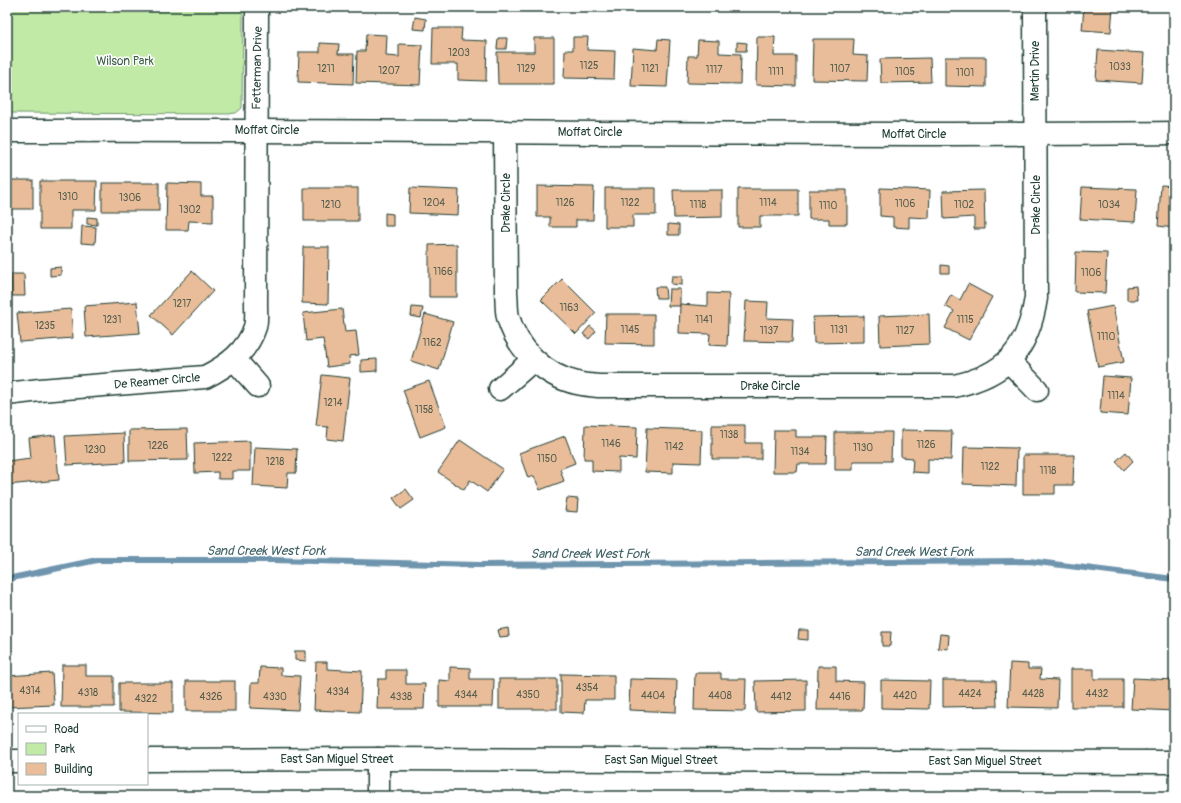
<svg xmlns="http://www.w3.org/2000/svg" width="1181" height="803" viewBox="0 0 1181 803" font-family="Pangolin,sans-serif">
	<rect width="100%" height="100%" fill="#fff"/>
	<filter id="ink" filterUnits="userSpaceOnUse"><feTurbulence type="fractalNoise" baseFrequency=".025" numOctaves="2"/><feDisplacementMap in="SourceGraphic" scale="8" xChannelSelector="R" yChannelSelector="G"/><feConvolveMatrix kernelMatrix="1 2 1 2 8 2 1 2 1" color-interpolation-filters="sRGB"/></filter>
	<g filter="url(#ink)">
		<path fill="#c0eaa6" stroke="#70946d" d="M7,7H243L242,108L236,113L227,114L7,113Z"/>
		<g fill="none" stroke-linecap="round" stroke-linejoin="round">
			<path stroke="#6e95ad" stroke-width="6" d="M7,579L97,560H273L480,565L1029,561L1174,579"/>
		</g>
		<g fill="#e9bd99" stroke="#1f3d34">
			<path d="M1084,7H1113L1111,32L1082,30Z"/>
			<path d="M415,17L426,19L425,30L413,29Z"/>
			<path d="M433,28H462L461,40L487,41L486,81L458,80V64H432Z"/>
			<path d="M366,34L387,35L386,56L399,57V44L422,45L420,85L356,83L357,51H365Z"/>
			<path d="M573,37H588L587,50L615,51L614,79L564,78L565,50H573Z"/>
			<path d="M757,37H775L774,56H796V86L756,85Z"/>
			<path d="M498,38H507L506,49H497Z"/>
			<path d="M534,38H554V84H498L497,52H534Z"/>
			<path d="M658,39L670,40L667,87L631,86L633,48L657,50Z"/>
			<path d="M813,39H854L853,55L868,56L867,81L812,80Z"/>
			<path d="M698,40L719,41V53L741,54L740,84L687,83L688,56H697Z"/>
			<path d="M737,42L747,43L746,51H737Z"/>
			<path d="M320,43L339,44L338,54H354L353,84L298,82L299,52H320Z"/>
			<path d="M1098,50L1144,53L1142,83L1096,80Z"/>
			<path d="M945,57H986V87L945,86Z"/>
			<path d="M930,58L931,82L881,83L880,59Z"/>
			<rect x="7" y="180" width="26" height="29"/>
			<path d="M40,181H97L96,210H71V229H40Z"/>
			<rect x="102" y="183" width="57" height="28"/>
			<path d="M167,183L201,184V196H213V222L189,221L188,230H166Z"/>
			<path d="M1161,185L1174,186V228L1158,226Z"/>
			<path d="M537,186L594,187L593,220H576V227H550V217H537Z"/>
			<path d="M1082,187L1137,189L1135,222L1080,219Z"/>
			<rect x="304" y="188" width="54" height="33"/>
			<path d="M410,188L459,190L458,215L409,213Z"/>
			<path d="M605,188H656V215H633V227H605Z"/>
			<path d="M880,188L930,190L929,218L909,217V228L893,227V217L880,216Z"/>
			<path d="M738,189H798V216H760V227H738Z"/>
			<path d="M673,190H722V217L674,218Z"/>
			<path d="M809,190H847V224H829V219H809Z"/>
			<path d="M984,190L985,229H974V217L944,219L943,191Z"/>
			<path d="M385,213L393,214V226H385Z"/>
			<path d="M87,217L97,218V225L87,224Z"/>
			<path d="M668,224L679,225V235H668Z"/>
			<path d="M82,226L96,227L95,244L81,243Z"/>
			<path d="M457,244V297H429V245Z"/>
			<path d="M303,247H329L328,304L302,303Z"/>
			<path d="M1076,252L1107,253L1105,293L1075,292Z"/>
			<path d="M941,265L949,266V273H941Z"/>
			<path d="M61,267V275L50,276V268Z"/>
			<path d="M192,271L213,291L173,335L151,315Z"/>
			<path d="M11,274H24L25,296H12Z"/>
			<path d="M672,276H682V285L671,284Z"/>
			<path d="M562,279L596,313L576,334L541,300Z"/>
			<path d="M968,284L992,297L969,340L945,328L954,311L945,306L951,295L960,300Z"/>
			<path d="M1136,286L1137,300H1127V287Z"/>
			<path d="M655,287H665L666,298H656Z"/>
			<path d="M669,289H680V306H668Z"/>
			<path d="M708,293L729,294L727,346L709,345L710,334L679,333L680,304L708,306Z"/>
			<path d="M746,301L768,302L767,318L793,319L792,342L744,341Z"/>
			<path d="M137,302L140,333L86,337L84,306Z"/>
			<path d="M1113,306L1124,362L1098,367L1087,311Z"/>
			<path d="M412,307L423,308L421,318L411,316Z"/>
			<path d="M71,309L73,338L20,342L17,313Z"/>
			<path d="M342,309L345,332L356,331L359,355L349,356L350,364L327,367L323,339L306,341L303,313Z"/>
			<path d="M425,314L453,322L439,370L411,361Z"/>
			<path d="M606,314H654V344L605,343Z"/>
			<path d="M929,314L930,344L880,346L879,316Z"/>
			<path d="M864,316V342L814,343L813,317Z"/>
			<path d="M590,326L596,331L589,339L583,334Z"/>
			<path d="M377,359V371L361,372V360Z"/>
			<path d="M322,375L350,378L343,441L327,439L328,427L316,426Z"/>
			<path d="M1103,376L1131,378L1128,415L1100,413Z"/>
			<path d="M429,381L446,427L420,437L403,390Z"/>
			<path d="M585,425L637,427L636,459L619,458V472L592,471V459H584Z"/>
			<path d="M712,425H745V443H761V459H712Z"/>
			<path d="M647,428L702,430L701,463L673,462V473L645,472Z"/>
			<path d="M187,429L188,460L129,461V430Z"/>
			<path d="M774,430H796V437H827L826,464H798L797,472H773Z"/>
			<path d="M901,430L952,431L951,460L928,459V473L912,472L913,458L901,457Z"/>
			<path d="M835,432H892L891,461H853V470H835Z"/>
			<path d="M124,433L125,462L67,465L65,436Z"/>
			<path d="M55,435L59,480L7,485V461L31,458L29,438Z"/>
			<path d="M565,436L575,463L560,469L564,481L540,490L534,476L528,478L519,453Z"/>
			<path d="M460,440L503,469L487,492L470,480L464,490L438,472Z"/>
			<path d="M250,441V471H232V479H218V472L195,473L194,443Z"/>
			<path d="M255,447L297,449L296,473H288L287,488L253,486Z"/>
			<path d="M964,447L1017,448L1016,486L963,484Z"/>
			<path d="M1126,452L1133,461L1124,470L1116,461Z"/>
			<path d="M1023,455H1074L1073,485H1055V494H1023Z"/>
			<path d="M406,489L414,500L401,509L393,498Z"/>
			<path d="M567,498L578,499L577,512L565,511Z"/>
			<path d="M508,628L509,636L500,637L498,630Z"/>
			<path d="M799,630H808V640L798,639Z"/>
			<path d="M882,632H891L890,646H882Z"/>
			<path d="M940,634L949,635L948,649L938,648Z"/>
			<path d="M295,651H306V661L295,660Z"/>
			<path d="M316,662H327V669L362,671L360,712L314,710Z"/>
			<path d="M1010,663L1028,664V669H1041L1040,679L1058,680L1057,708L1008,707Z"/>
			<path d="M62,665H86V676H114V707H61Z"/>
			<path d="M818,666H836V681L864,682L863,710H817Z"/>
			<path d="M260,667L281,668V675L300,676L298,710L250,708L251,683H259Z"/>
			<path d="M450,667L470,668V679H494L493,707H439V680L450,681Z"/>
			<path d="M1071,669H1094V679H1123V707H1071Z"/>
			<path d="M386,670H406V684H425L424,709H377L378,679H386Z"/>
			<path d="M52,673L54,705L7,707V676Z"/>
			<path d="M695,673H721V679H746L745,711L694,710Z"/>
			<path d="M561,674L614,675V700H585L584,713L561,712Z"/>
			<path d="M1133,678L1174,680V711L1131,709Z"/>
			<rect x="499" y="679" width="58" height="30"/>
			<path d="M630,679L677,680L676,712L629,710Z"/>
			<path d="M806,680V711L756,712L755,681Z"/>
			<path d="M881,680L930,681L929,709L881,708Z"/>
			<path d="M943,680H996L997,706L943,707Z"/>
			<rect x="186" y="681" width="49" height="30"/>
			<path d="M119,683H173V713L119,712Z"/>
		</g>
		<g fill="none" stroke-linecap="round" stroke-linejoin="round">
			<g stroke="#1f3d34" stroke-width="25">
				<g id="minor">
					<path d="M7,131C396,129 785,137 1174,133"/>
					<path d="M505,132L506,292C507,300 506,309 508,317C517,349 545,376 577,383C584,385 591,385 599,386H954C1006,375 1028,350 1036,298L1035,7"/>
					<path d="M234,359L258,386"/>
					<path d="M1009,361L1037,390"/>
					<path d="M500,389L533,360"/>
					<path d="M7,394L40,390L205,377C227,366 247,352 255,327C257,320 256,311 256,304L257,7"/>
					<path d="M378,759V796"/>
					<path d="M147,760L378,759L1174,762"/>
					<path d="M7,761H19"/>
				</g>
			</g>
			<use href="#minor" stroke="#fff" stroke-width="22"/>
		</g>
	</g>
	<g text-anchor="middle" stroke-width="3" stroke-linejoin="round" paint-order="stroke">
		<g font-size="10" fill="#525d4d">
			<text x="459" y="56">1203</text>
			<text x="589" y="69">1125</text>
			<text x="1120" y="70">1033</text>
			<text x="326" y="72">1211</text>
			<text x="526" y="72">1129</text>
			<text x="650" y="72">1121</text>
			<text x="840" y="72">1107</text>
			<text x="714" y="73">1117</text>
			<text x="389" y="74">1207</text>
			<text x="776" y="75">1111</text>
			<text x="905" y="75">1105</text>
			<text x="965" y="76">1101</text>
			<text x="68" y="200">1310</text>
			<text x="130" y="201">1306</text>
			<text x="434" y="206">1204</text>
			<text x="565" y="206">1126</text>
			<text x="630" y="206">1122</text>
			<text x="768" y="206">1114</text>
			<text x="905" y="207">1106</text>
			<text x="331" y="208">1210</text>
			<text x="698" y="208">1118</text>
			<text x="964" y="208">1102</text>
			<text x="1109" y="208">1034</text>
			<text x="828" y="209">1110</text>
			<text x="190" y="213">1302</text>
			<text x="443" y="275">1166</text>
			<text x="1091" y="276">1106</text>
			<text x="182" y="307">1217</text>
			<text x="569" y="311">1163</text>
			<text x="112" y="323">1231</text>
			<text x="704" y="323">1141</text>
			<text x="965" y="323">1115</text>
			<text x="45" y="329">1235</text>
			<text x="630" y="333">1145</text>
			<text x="839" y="333">1131</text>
			<text x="769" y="334">1137</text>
			<text x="905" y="334">1127</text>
			<text x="1106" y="340">1110</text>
			<text x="432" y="346">1162</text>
			<text x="1116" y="399">1114</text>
			<text x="333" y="406">1214</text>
			<text x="424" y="413">1158</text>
			<text x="729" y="438">1138</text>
			<text x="611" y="447">1146</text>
			<text x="926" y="448">1126</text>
			<text x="158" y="449">1226</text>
			<text x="674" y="450">1142</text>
			<text x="863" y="451">1130</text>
			<text x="95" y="453">1230</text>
			<text x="800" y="455">1134</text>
			<text x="222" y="461">1222</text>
			<text x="547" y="462">1150</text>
			<text x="275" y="465">1218</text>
			<text x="990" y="470">1122</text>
			<text x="1048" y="474">1118</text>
			<text x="587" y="691">4354</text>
			<text x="30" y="694">4314</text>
			<text x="338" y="695">4334</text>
			<text x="88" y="696">4318</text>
			<text x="970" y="697">4424</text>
			<text x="1033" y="697">4428</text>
			<text x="1097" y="697">4432</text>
			<text x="466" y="698">4344</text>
			<text x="528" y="698">4350</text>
			<text x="653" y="699">4404</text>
			<text x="720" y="699">4408</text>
			<text x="905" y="699">4420</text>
			<text x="211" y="700">4326</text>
			<text x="275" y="700">4330</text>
			<text x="401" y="700">4338</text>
			<text x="781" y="700">4412</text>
			<text x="840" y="700">4416</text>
			<text x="146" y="702">4322</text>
		</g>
		<g font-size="12" fill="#3f604b" stroke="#fff">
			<text x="125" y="65">Wilson Park</text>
		</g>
		<g font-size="12" fill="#1f3d34" stroke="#fff">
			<text transform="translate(257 68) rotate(-89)" y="4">Fetterman Drive</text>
			<text transform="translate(1035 71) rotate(-90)" y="4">Martin Drive</text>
			<text x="267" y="134">Moffat Circle</text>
			<text x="590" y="136">Moffat Circle</text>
			<text x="914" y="138">Moffat Circle</text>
			<text transform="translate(506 203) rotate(-90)" y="4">Drake Circle</text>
			<text transform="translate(1036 205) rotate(-90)" y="4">Drake Circle</text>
			<text transform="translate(157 381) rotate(-5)" y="4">De Reamer Circle</text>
			<text x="770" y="390">Drake Circle</text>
			<text x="337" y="763">East San Miguel Street</text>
			<text x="661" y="764">East San Miguel Street</text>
			<text x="985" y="765">East San Miguel Street</text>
		</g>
		<g font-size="13" font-style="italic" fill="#406266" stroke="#fff">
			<text x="266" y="555">Sand Creek West Fork</text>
			<text x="914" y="556">Sand Creek West Fork</text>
			<text x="590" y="558">Sand Creek West Fork</text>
		</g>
	</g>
	<rect width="1181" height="803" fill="none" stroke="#fff" stroke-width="24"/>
	<rect x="12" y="12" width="1157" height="779" fill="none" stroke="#1f3d34" stroke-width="1.5" filter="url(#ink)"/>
	<rect x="18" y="713" width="130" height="72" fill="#ffffff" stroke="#a5b1ae"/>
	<rect x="26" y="726" width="20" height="6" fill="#ffffff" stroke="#a5b1ae"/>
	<text x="54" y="733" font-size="12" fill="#1f3d34">Road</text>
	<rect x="26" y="743" width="20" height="12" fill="#c0eaa6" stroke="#a5b1ae"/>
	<text x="54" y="753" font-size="12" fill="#1f3d34">Park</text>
	<rect x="26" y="763" width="20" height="12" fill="#e9bd99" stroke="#a5b1ae"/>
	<text x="54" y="773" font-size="12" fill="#1f3d34">Building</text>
</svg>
